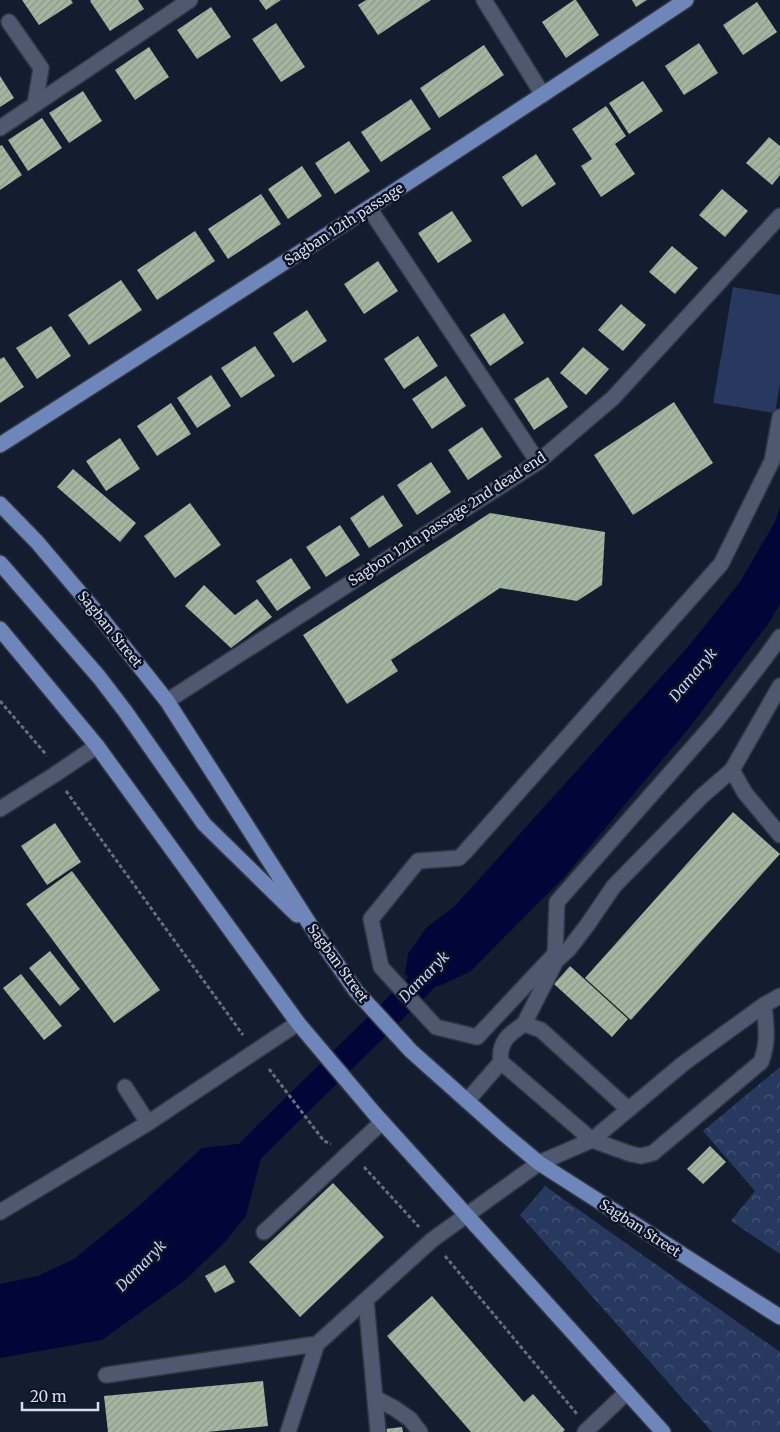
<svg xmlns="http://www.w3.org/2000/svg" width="780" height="1432" viewBox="0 0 780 1432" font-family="Merriweather,serif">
	<defs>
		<pattern id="forest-crowns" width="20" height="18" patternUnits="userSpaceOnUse" patternTransform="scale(1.25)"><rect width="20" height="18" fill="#283960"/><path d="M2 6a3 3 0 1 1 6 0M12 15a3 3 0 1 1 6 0" fill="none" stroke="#465577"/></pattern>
		<pattern id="building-hatch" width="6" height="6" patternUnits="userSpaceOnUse" patternTransform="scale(1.25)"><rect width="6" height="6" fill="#a3b6a0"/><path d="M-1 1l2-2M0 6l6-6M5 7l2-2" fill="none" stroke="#8a998a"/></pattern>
	</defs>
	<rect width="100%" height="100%" fill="#141d2f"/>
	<path fill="#283960" d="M733,287L780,295V384L775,413L713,403Z"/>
	<g fill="url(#forest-crowns)">
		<path d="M780,1067V1254L731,1221L755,1191L703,1131Z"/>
		<path d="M545,1186L780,1352V1432H712L520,1215Z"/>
	</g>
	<g fill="#000637">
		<path d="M780,507V604L769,623L689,728L566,875L471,971L444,984L422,991L405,974L408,954L426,928L455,906L687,648L740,582L775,522Z"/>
		<path d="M245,1143L261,1158L246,1216L225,1242L184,1281L102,1340L0,1358V1284L38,1276L74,1259L140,1205L202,1148Z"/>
	</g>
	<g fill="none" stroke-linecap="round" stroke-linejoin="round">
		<path stroke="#000637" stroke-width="26" d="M228,1175L252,1149L421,983L442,960"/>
	</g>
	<g fill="url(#building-hatch)">
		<path d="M22,0H71L73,3L39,25Z"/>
		<path d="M91,0H138L144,9L110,31L90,1Z"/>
		<path d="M259,0H281L266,10Z"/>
		<path d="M366,0H431L378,35L358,5Z"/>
		<path d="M574,0H576L599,35L566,58L542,22Z"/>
		<path d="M632,0H647L636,7Z"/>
		<path d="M757,2L777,32L743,55L723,25Z"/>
		<path d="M211,7L231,37L197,59L177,30Z"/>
		<path d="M276,23L305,67L281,82L252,39Z"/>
		<path d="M699,43L718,73L684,95L665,66Z"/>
		<path d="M484,45L504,75L439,118L420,88Z"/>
		<path d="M149,47L169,77L135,100L115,70Z"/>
		<path d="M0,76L14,98L0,107Z"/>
		<path d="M643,81L663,111L629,134L609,103Z"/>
		<path d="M83,91L102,121L69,143L49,113Z"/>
		<path d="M411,99L431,129L381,162L361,132Z"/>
		<path d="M606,106L626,136L615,144L635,174L601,197L581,166L592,159L572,129Z"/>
		<path d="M42,118L62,148L28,171L8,140Z"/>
		<path d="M769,137L780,146V175L772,185L746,163Z"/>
		<path d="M349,141L370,171L335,194L315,163Z"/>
		<path d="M2,145L22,175L0,190V146Z"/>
		<path d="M536,154L556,184L522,207L502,177Z"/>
		<path d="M302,166L322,196L288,219L268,189Z"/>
		<path d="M722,189L748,211L725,237L699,215Z"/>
		<path d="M261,194L281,224L228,259L208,229Z"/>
		<path d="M452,211L472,241L438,263L418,233Z"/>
		<path d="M195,231L215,261L157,300L137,270Z"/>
		<path d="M672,246L698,268L675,294L649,272Z"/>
		<path d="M378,261L398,291L364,314L344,284Z"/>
		<path d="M121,280L142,310L89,345L68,315Z"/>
		<path d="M621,304L646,325L623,351L598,330Z"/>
		<path d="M307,310L327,341L293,363L273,333Z"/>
		<path d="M504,313L524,343L490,366L470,335Z"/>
		<path d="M51,326L71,356L37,379L16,348Z"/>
		<path d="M418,336L438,366L404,389L384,359Z"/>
		<path d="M255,346L275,376L241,398L221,368Z"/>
		<path d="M583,347L609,369L586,395L560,373Z"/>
		<path d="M4,357L24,387L0,403V359Z"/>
		<path d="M211,375L231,406L197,428L177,398Z"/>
		<path d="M446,376L466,406L432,429L412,399Z"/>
		<path d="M548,377L568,407L534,430L514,399Z"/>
		<path d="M674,402L713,463L633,515L594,455Z"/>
		<path d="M171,403L191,434L157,456L137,426Z"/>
		<path d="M482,427L502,457L468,480L448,450Z"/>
		<path d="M120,438L140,469L106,491L86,461Z"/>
		<path d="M431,462L451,492L417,515L397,485Z"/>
		<path d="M73,469L136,523L120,542L57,487Z"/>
		<path d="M383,495L403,526L369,548L350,518Z"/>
		<path d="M190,503L221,545L175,578L144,536Z"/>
		<path d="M490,513L605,532L602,585L577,601L500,588L391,660L398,671L347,704L303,635Z"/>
		<path d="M340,525L360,555L326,577L306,547Z"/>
		<path d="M291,558L311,588L277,611L256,581Z"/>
		<path d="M204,585L235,615L257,599L272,617L231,648L185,606Z"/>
		<path d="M733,812L780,854L631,1020L585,978Z"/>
		<path d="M55,823L81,862L47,885L21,846Z"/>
		<path d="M72,871L160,990L114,1023L26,904Z"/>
		<path d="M50,951L80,989L60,1006L29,968Z"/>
		<path d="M570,966L628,1019L612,1037L554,984Z"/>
		<path d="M21,974L62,1026L44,1040L3,988Z"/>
		<path d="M710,1146L726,1162L703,1184L687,1169Z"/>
		<path d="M333,1183L384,1237L300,1317L249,1262Z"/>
		<path d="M225,1265L235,1282L215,1293L205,1276Z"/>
		<path d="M432,1296L524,1402L533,1394L565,1430L563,1432H471L387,1336Z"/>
		<path d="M263,1381L268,1426L207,1432H108L104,1396Z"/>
		<path d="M402,1427L403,1432H386L385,1429Z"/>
	</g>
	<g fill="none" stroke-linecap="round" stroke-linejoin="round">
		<g stroke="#313645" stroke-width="18">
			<g id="minor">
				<path d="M484,0L543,95"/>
				<path d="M9,22L41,68L35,104"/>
				<path d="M0,128L190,0"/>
				<path d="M369,208L538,462"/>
				<path d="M780,417L772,461L721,564L465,852L459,858L418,861L371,919L381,967L436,1027L477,1037L555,954L557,902L717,720L765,658L780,637"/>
				<path d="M167,701L538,462L613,398L780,216"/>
				<path d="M732,770L780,686"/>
				<path d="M0,809L54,775L97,746"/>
				<path d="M524,1024L556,961L569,949L588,924L614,886L702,796L732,770L745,793L780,835"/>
				<path d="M125,1087L148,1123"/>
				<path d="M467,1101L501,1062"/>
				<path d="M628,1109L541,1030L524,1024C509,1034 498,1042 501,1062L592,1140L631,1154L641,1156L653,1153L761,1062C769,1041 766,1026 764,1005"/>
				<path d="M0,1212L148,1123L298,1023"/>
				<path d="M264,1232L382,1122"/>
				<path d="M366,1300L378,1432"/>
				<path d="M106,1375L317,1344"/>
				<path d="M375,1398L394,1408L410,1419L420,1432"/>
				<path d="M288,1432L317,1344L432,1240L539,1163L592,1140L684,1063L764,1005L780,996"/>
				<path d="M585,1432L627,1392"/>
			</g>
		</g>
		<g stroke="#313645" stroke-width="18">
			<g id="major">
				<path d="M0,445C230,298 459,151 686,0"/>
				<path d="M0,504L37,542L98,614L167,701L316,934L356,991L411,1051L503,1133L539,1163L780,1317"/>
				<path d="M0,563L99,677L125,711L204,824L297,915"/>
				<path d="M0,629L97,746L298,1023L374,1113L663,1432"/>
			</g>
		</g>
		<g stroke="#666d7d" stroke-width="3" stroke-dasharray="4 2.5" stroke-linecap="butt">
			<path d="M0,701L44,752L46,756"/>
			<path d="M66,791L243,1035"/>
			<path d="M269,1069L324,1141L331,1144"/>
			<path d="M364,1167L419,1227"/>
			<path d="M445,1256L577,1414"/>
		</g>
		<use href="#minor" stroke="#4e586e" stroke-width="15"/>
		<use href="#major" stroke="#6e86ba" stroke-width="15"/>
	</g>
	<g text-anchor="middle" stroke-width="5" stroke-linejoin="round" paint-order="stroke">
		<g font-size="14" fill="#d7ddea" stroke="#0c1325">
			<text transform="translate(344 224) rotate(-33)" y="5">Sagban 12th passage</text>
			<text transform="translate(447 519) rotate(-33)" y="5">Sagbon 12th passage 2nd dead end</text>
			<text transform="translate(110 629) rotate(51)" y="5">Sagban Street</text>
			<text transform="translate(338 963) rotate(54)" y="5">Sagban Street</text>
			<text transform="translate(640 1228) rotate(33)" y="5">Sagban Street</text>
		</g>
		<g font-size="15" font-style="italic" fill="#c3d3f5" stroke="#0c1325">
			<text transform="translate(693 675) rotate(-50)" y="5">Damaryk</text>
			<text transform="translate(424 977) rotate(-46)" y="5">Damaryk</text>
			<text transform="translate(141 1266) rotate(-46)" y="5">Damaryk</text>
		</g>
	</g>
	<path d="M22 1402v8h76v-8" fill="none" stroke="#d7ddea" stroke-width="2.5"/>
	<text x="30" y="1402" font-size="15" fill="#d7ddea" stroke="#0c1325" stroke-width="4" paint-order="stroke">20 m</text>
</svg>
